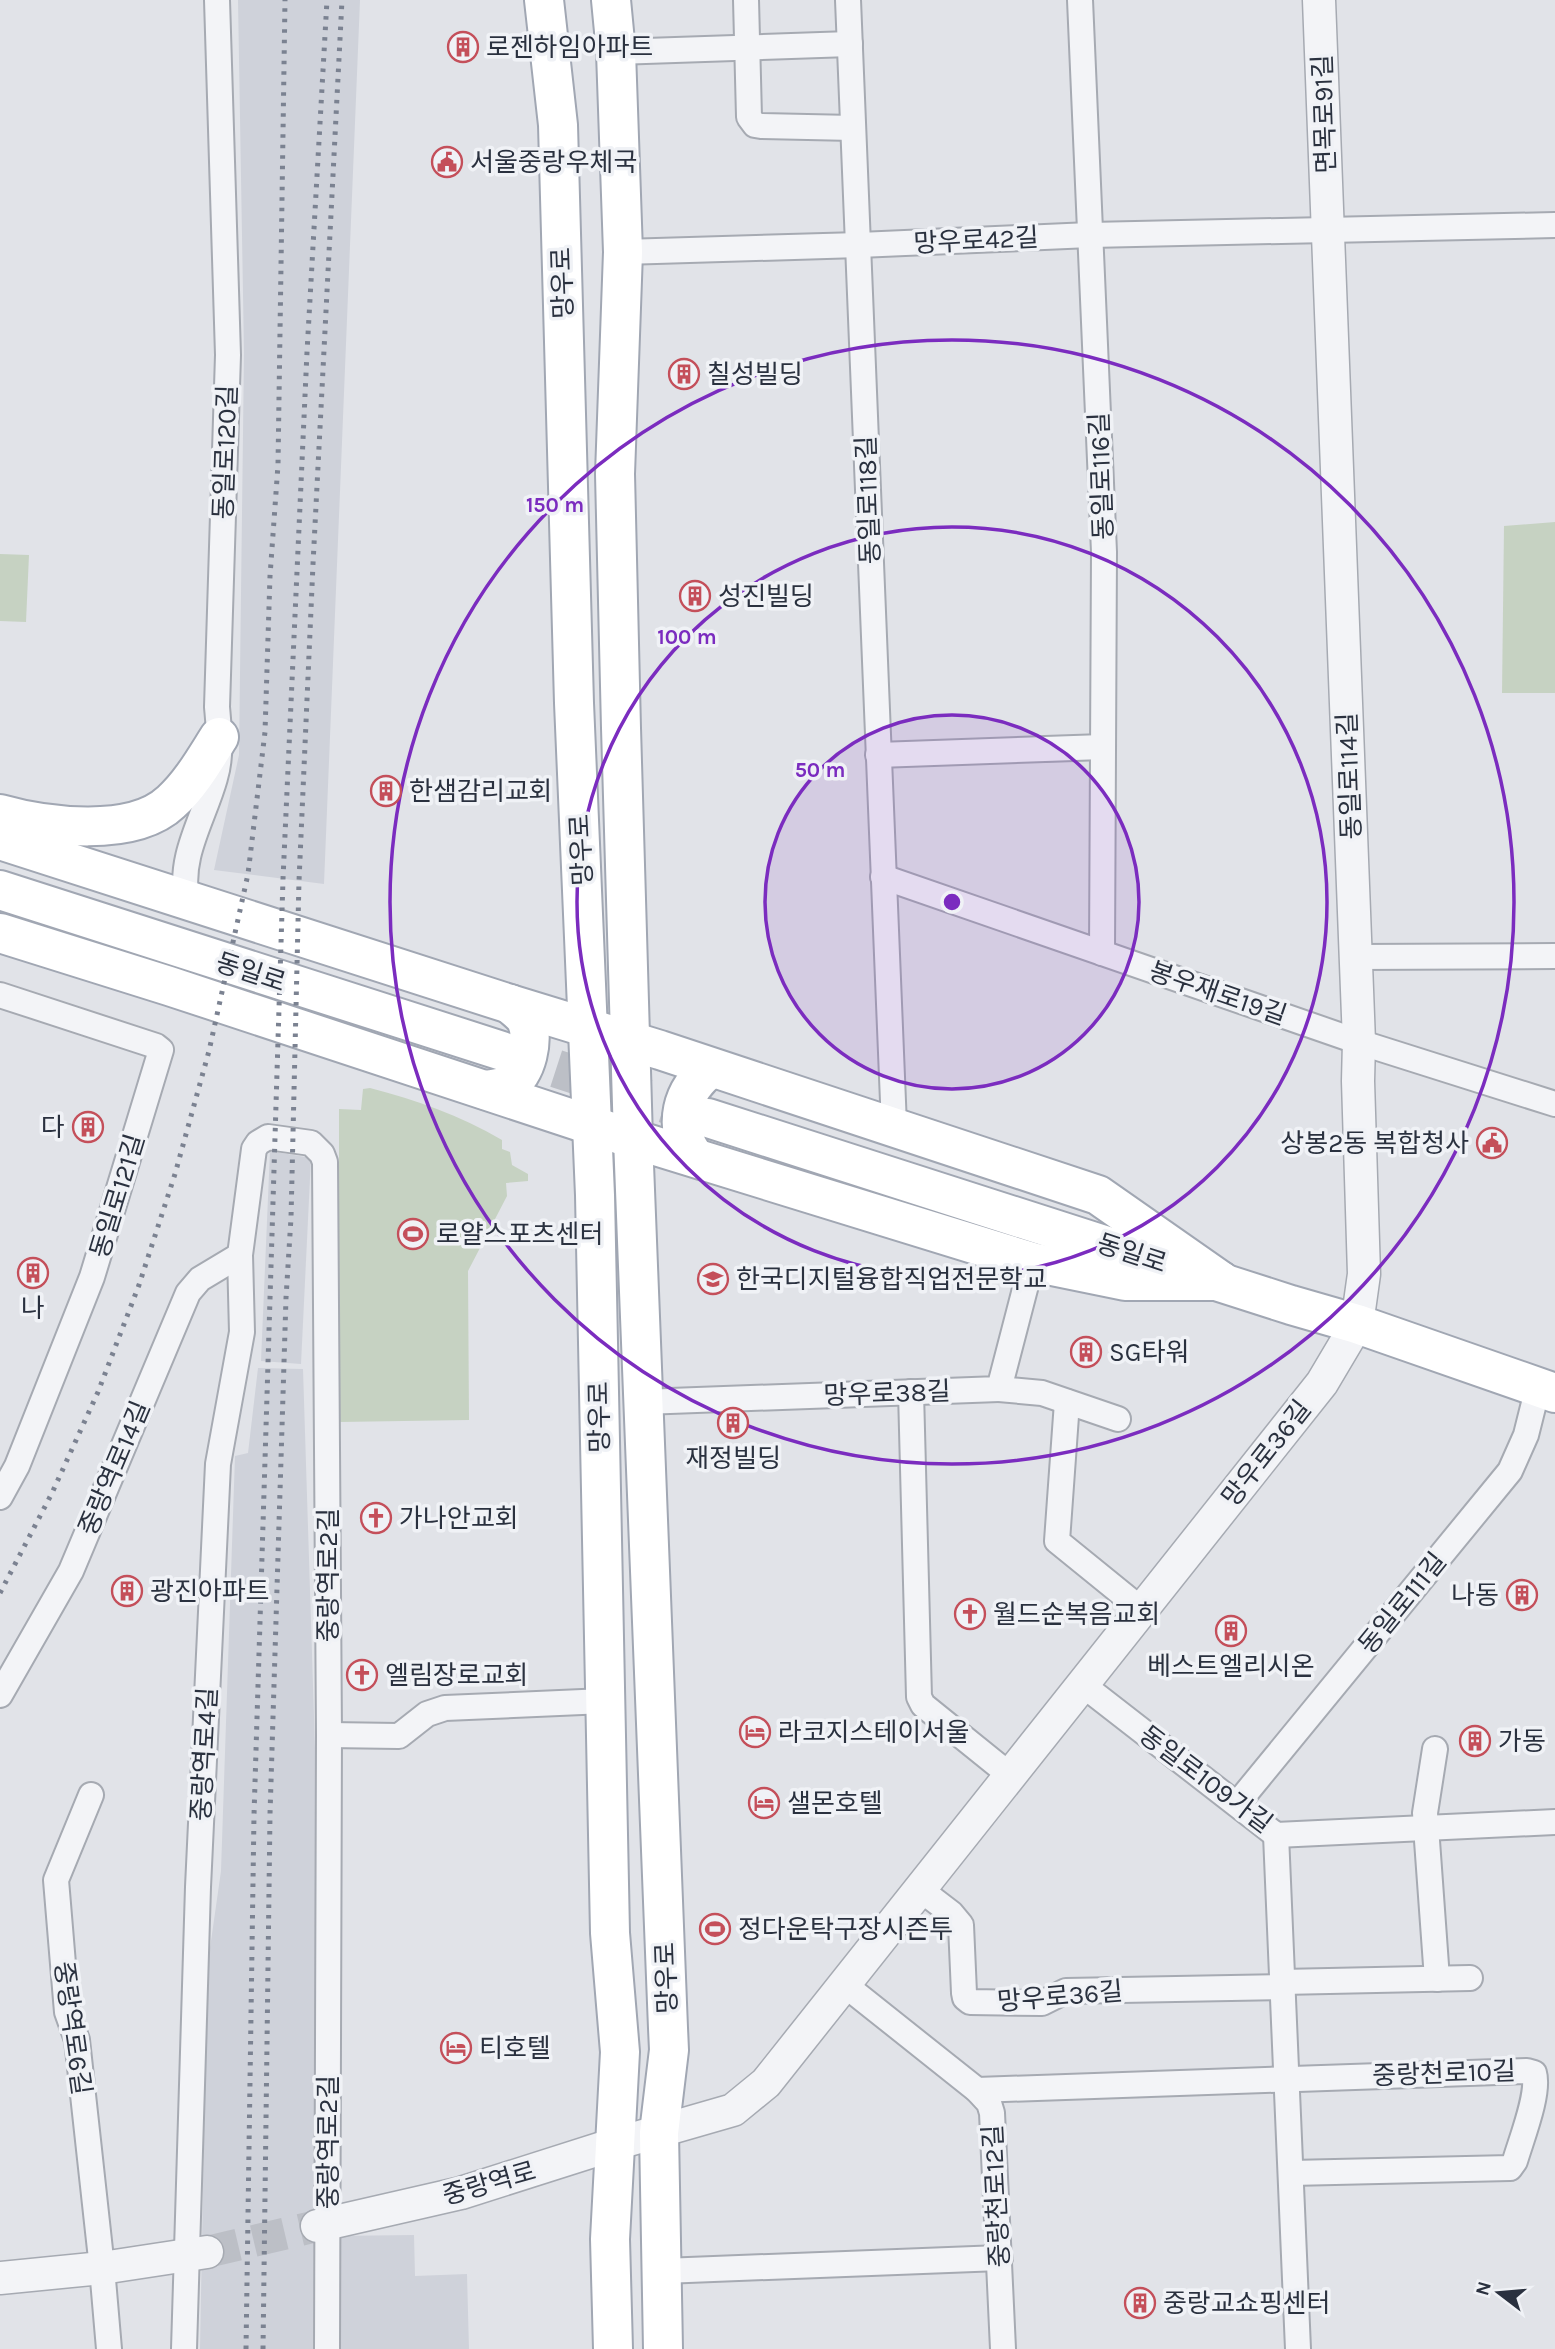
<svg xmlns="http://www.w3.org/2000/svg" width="1555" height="2349" viewBox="0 0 1555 2349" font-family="Karla,'Noto Sans KR',sans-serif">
	<rect width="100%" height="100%" fill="#e1e3e8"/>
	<g fill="#cfd2da">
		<path d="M238,0H360L324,884L214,870L239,755L244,353Z"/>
		<path d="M270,1151L311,1158L301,1364L261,1361Z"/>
		<path d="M258,1368L303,1369L322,1970L316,2349H200L207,1969L221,1871L235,1456L248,1453Z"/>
		<path d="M414,2235L415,2276L467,2274L469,2349H333L334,2236Z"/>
	</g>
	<g fill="#c6d2c2">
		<path d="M1555,522V693H1502L1504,526Z"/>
		<path d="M0,554L29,555L26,622L0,621Z"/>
		<path d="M370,1088C417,1100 459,1115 502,1140V1149L510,1152L512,1165L528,1174V1181L506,1183L507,1196L468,1271L469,1420L339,1422V1109L361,1110L363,1089Z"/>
	</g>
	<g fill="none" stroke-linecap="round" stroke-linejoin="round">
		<path stroke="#bcbfc6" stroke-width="32" stroke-dasharray="32 16" stroke-linecap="butt" d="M207,2252L317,2226"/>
		<path stroke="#bcbfc6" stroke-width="38" stroke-dasharray="38 19" stroke-linecap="butt" d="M502,1051L708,1118"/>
		<g stroke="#a6aab2" stroke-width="28">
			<g id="minor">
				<path d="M746,0L749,117L755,125L761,126L853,128"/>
				<path d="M848,0L894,1126"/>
				<path d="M1080,0L1104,552L1102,953"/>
				<path d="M616,52L850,44"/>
				<path d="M623,252L859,245L1090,235L1555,225"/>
				<path d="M878,755L1103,747"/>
				<path d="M883,877L1359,1042L1555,1104"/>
				<path d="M187,899C178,857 204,818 215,778C222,755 219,730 217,707L228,355L217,0"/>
				<path d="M1356,957L1555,956"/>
				<path d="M0,995L156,1046L161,1050L92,1277L17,1466L0,1497"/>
				<path d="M999,1389L1042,1393L1118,1419"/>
				<path d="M911,1392L919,1697L923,1705L1011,1776"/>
				<path d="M643,1402L999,1389L1032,1262"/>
				<path d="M1067,1402L1057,1541L1142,1610"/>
				<path d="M1083,1685L1276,1835L1555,1822"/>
				<path d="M0,1695L71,1571L188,1293L200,1279L240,1255"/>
				<path d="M329,1735L399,1736L427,1714L445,1708L605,1701"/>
				<path d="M1435,1749L1425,1813L1437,1979"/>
				<path d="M91,1795L56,1880L67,2012L77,2040L102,2268L109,2349"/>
				<path d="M1237,1804L1510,1471L1526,1435L1538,1387"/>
				<path d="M1276,1835L1298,2349"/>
				<path d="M921,1890L951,1913L961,1925L964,1993L965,1998L970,2002L1042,2003L1066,1991L1283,1987"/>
				<path d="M1282,1982L1470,1978"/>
				<path d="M845,1985L977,2090L989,2103L992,2113L1003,2349"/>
				<path d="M977,2090L1527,2071L1534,2073C1540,2093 1521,2140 1515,2161L1510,2168L1291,2173"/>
				<path d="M663,2271L1000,2258"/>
				<path d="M184,2349L198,1887L218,1464L242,1332L240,1255L254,1149L258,1143L268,1137L311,1143L322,1154L325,1162L329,1735L327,2349"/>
			</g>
		</g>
		<g stroke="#a6aab2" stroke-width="35">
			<g id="tertiary">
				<path d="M317,2226L461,2193L615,2144L733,2110L766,2083L1322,1383L1357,1324L1364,1274L1358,1081L1359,1042L1319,0"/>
				<path d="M0,2278L102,2268L207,2252"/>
			</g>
		</g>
		<g stroke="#a1a7b3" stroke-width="42">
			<g id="primary">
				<path d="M544,0L558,125L574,703L595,1195L610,1933L620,2052L610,2239L613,2349"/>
				<path d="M611,0L616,52L623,252L615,474L621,728L633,1139L668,2028L669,2050L659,2133L663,2349"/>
				<path d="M0,814C46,827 133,838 171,802C191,784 205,759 219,737"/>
				<path d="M0,840L510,1004L660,1050L1098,1195L1221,1281"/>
				<path d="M0,890L502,1051"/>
				<path d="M0,933L169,986L633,1139L1032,1262L1125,1281H1221"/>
				<path d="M486,1090C493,1089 502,1088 508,1085C527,1076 535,1037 526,1020C522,1013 515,1009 510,1004"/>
				<path d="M708,1118L1291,1305L1357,1324L1555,1393"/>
				<path d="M694,1157C672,1126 681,1090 711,1068"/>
			</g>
		</g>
		<use href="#minor" stroke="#f3f4f7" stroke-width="24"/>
		<use href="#tertiary" stroke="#f3f4f7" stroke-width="32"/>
		<use href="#primary" stroke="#fff" stroke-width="38"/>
		<g stroke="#7b8291" stroke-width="5" stroke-dasharray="3.5 7" stroke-linecap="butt">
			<path d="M0,1593L52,1493L98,1392L139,1285L175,1174L209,1051L248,874L265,732L270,576L278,465L285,0"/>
			<path d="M246,2349L254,1815L283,879L307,352L327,0"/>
			<path d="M263,2349L270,1814L286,1298L291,1218L299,881L313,564L342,0"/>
		</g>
	</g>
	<circle cx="952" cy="902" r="187" fill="#7b2cbf" fill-opacity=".12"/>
	<g fill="none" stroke="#7b2cbf" stroke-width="3.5">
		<circle cx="952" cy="902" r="187"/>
		<circle cx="952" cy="902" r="375"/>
		<circle cx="952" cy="902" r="562"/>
	</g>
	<defs>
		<g id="building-ring" transform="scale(1.575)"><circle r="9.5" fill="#f0f2f6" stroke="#c44f5a" stroke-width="1.5"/><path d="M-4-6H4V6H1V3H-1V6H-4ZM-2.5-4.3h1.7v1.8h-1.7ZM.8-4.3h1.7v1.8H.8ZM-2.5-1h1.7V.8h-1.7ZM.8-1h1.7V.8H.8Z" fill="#c44f5a"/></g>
		<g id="civic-ring" transform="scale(1.575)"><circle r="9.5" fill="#f0f2f6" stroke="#c44f5a" stroke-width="1.5"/><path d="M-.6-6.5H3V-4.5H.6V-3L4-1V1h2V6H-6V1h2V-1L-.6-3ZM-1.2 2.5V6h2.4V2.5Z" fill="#c44f5a"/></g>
		<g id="stadium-ring" transform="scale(1.575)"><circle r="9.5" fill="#f0f2f6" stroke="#c44f5a" stroke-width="1.5"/><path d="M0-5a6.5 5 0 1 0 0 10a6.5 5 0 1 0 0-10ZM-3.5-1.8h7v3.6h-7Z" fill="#c44f5a"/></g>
		<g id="school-ring" transform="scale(1.575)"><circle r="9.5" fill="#f0f2f6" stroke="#c44f5a" stroke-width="1.5"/><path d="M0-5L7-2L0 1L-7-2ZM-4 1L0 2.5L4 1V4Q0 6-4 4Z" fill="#c44f5a"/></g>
		<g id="church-ring" transform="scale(1.575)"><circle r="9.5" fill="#f0f2f6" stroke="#c44f5a" stroke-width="1.5"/><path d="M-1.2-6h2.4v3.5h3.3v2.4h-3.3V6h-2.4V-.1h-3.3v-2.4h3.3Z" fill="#c44f5a"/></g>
		<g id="hotel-ring" transform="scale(1.575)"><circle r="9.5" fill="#f0f2f6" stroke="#c44f5a" stroke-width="1.5"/><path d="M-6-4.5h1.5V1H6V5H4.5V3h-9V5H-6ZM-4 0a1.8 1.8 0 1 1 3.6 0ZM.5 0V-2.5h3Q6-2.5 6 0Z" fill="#c44f5a"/></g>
	</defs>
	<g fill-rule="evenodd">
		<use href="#building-ring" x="463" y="47"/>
		<use href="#civic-ring" x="447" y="162"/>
		<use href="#building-ring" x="684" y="374"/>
		<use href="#building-ring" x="695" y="596"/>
		<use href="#building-ring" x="386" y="791"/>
		<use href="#building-ring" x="88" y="1127"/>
		<use href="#civic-ring" x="1492" y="1143"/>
		<use href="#stadium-ring" x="413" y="1234"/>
		<use href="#building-ring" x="33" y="1273"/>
		<use href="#school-ring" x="713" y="1279"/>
		<use href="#building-ring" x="1086" y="1352"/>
		<use href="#building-ring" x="733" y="1423"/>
		<use href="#church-ring" x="376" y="1518"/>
		<use href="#building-ring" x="127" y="1591"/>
		<use href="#building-ring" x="1522" y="1595"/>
		<use href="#church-ring" x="970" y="1614"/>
		<use href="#building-ring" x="1231" y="1631"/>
		<use href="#church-ring" x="362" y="1675"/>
		<use href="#hotel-ring" x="755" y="1732"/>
		<use href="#building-ring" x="1475" y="1741"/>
		<use href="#hotel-ring" x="764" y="1803"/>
		<use href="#stadium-ring" x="715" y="1929"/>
		<use href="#hotel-ring" x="456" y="2048"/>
		<use href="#building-ring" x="1140" y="2303"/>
	</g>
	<g text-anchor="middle" stroke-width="7" stroke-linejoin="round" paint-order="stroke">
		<g font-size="26" fill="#2a313f" stroke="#f0f2f6" text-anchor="start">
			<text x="486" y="56">로젠하임아파트</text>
			<text x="470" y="171">서울중랑우체국</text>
			<text x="707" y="383">칠성빌딩</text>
			<text x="718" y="605">성진빌딩</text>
			<text x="409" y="800">한샘감리교회</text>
			<text x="65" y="1136" text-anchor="end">다</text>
			<text x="1469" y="1152" text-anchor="end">상봉2동 복합청사</text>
			<text x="436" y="1243">로얄스포츠센터</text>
			<text x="736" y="1288">한국디지털융합직업전문학교</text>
			<text x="33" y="1317" text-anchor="middle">나</text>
			<text x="1109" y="1361">SG타워</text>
			<text x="733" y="1467" text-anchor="middle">재정빌딩</text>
			<text x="399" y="1527">가나안교회</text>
			<text x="150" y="1600">광진아파트</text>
			<text x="1499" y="1604" text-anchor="end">나동</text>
			<text x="993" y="1623">월드순복음교회</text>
			<text x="1231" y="1675" text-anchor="middle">베스트엘리시온</text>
			<text x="385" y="1684">엘림장로교회</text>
			<text x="778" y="1741">라코지스테이서울</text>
			<text x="1498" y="1750">가동</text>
			<text x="787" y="1812">샐몬호텔</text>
			<text x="738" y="1938">정다운탁구장시즌투</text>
			<text x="479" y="2057">티호텔</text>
			<text x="1163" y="2312">중랑교쇼핑센터</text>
		</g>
		<g font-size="26" fill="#2a313f" stroke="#f0f2f6">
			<text transform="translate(1324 114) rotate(-92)" y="9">면목로91길</text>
			<text transform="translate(976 240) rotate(-3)" y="9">망우로42길</text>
			<text transform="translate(562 283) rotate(-92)" y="9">망우로</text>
			<text transform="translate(225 452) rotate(-88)" y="9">동일로120길</text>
			<text transform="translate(1101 476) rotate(-92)" y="9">동일로116길</text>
			<text transform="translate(868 500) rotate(-92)" y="9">동일로118길</text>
			<text transform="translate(1349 776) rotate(-92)" y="9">동일로114길</text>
			<text transform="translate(581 850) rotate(-93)" y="9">망우로</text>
			<text transform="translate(251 972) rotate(18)" y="9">동일로</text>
			<text transform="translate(1218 993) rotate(19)" y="9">봉우재로19길</text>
			<text transform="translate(117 1196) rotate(-73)" y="9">동일로121길</text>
			<text transform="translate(1132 1253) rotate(18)" y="9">동일로</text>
			<text transform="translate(887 1393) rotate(-2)" y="9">망우로38길</text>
			<text transform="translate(599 1417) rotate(-91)" y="9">망우로</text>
			<text transform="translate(1266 1453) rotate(-52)" y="9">망우로36길</text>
			<text transform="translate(114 1468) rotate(-67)" y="9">중랑역로14길</text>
			<text transform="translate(328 1575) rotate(-90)" y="9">중랑역로2길</text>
			<text transform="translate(1402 1603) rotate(-51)" y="9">동일로111길</text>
			<text transform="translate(204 1754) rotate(-87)" y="9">중랑역로4길</text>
			<text transform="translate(1206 1779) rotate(37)" y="9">동일로109가길</text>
			<text transform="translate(666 1978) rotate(-92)" y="9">망우로</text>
			<text transform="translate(1060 1996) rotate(-5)" y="9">망우로36길</text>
			<text transform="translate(73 2028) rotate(82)" y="9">중랑역로6길</text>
			<text transform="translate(1444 2073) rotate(-2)" y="9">중랑천로10길</text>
			<text transform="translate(328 2142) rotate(-90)" y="9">중랑역로2길</text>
			<text transform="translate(489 2183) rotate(-16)" y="9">중랑역로</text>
			<text transform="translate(996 2196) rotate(-93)" y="9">중랑천로12길</text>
		</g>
	</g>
	<circle cx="952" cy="902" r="10" fill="#7b2cbf" stroke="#f0f2f6" stroke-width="3.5"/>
	<g font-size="21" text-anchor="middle" font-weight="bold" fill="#7b2cbf" stroke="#f0f2f6" stroke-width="7" stroke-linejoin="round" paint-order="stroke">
		<text x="555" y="512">150 m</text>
		<text x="687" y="644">100 m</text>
		<text x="820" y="777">50 m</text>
	</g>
	<g transform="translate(1499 2293) rotate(286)" stroke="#f0f2f6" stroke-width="5" paint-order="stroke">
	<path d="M0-5L12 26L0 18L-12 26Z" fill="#2a313f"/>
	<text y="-10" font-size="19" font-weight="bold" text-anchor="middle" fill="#2a313f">N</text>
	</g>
</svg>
